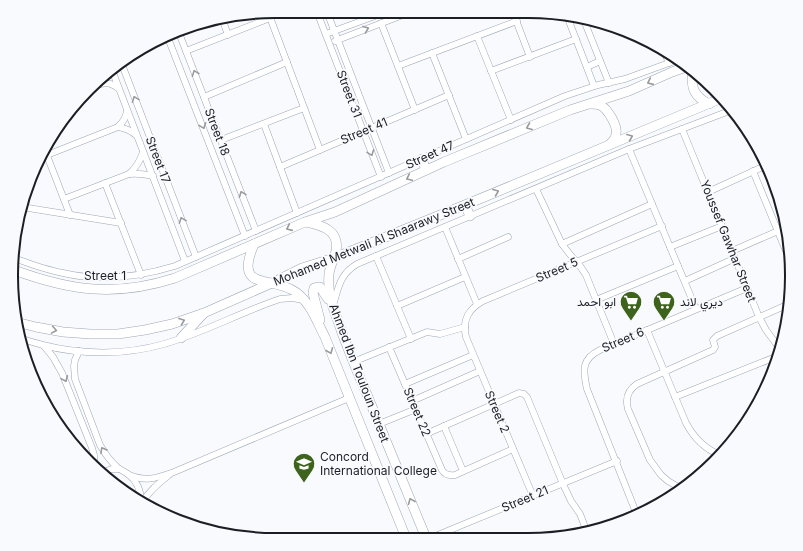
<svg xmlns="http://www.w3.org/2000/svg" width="803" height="551" viewBox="0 0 803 551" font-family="Inter,Vazirmatn,sans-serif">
	<rect width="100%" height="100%" fill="#f8fafd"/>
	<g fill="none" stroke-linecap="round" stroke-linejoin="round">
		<g stroke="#9da7b6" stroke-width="7">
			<g id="street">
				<path d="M268,12L320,150"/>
				<path d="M317,12L381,177"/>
				<path d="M327,12L389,173"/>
				<path d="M514,15L530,57"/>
				<path d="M567,16L594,86"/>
				<path d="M222,18L228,35"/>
				<path d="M583,18L609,83"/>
				<path d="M381,23L415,110"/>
				<path d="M179,33L256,231"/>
				<path d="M326,34L383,13"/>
				<path d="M477,36L511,120"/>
				<path d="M168,38L245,236"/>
				<path d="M335,41L408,13"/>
				<path d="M663,49L669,63"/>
				<path d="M186,51L270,18"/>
				<path d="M432,53L466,139"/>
				<path d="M121,62L196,257"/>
				<path d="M398,66L517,21"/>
				<path d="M587,67L600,61"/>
				<path d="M112,70L185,261"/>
				<path d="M491,71L576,39"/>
				<path d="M94,86C104,82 110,82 118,88"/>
				<path d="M204,97L287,62"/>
				<path d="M264,124L297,213"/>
				<path d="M118,127C125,128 130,130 136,135"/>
				<path d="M682,129L759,317L766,330L780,349"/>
				<path d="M221,140L304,108"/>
				<path d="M629,149L696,309"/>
				<path d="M46,153L70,215"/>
				<path d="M47,155L118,127C123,122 126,118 127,111"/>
				<path d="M280,167L449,95"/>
				<path d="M753,171L791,263"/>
				<path d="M129,174C136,168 140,161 143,152"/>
				<path d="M105,183L141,275"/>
				<path d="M536,189L562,244L568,252L580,266L586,275L614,344"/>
				<path d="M708,192L767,165"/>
				<path d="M64,199L129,174C138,173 144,174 153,176"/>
				<path d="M22,207L121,223"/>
				<path d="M445,227L477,304"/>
				<path d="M562,244L652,204"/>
				<path d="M670,247L722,226"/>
				<path d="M732,251L778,231"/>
				<path d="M376,256L411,339"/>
				<path d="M14,258C30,264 46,270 63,273C101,282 139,277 175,266L565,96L598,85L625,79L677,60"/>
				<path d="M458,259L508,237"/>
				<path d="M685,281L729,261"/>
				<path d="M596,300L678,266"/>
				<path d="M333,305C339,287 339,275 357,264L629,149L732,110"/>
				<path d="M397,306L465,277"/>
				<path d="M647,330L686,423C694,438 705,449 720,455"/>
				<path d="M20,338C28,341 35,343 43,345C81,355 126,355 164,344C203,333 241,312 280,299L292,298L304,300"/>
				<path d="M44,346L53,357L62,373L92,448L94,455L95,468"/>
				<path d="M389,347L442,470C445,475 449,476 455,475L513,449"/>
				<path d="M79,351L75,360L74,366L75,379L100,445C105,454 110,461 118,468C121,470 125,472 128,474C137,481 141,491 141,502"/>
				<path d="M353,362L427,332L440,334L465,327"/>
				<path d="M405,384L473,355"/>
				<path d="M675,397L778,356"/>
				<path d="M412,401L480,371"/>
				<path d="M379,424L416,409"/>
				<path d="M444,426L463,471"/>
				<path d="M426,434L519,393L524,394L527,397L563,484L571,501L580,514L587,532"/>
				<path d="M101,473L112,469H119"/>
				<path d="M129,475C148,482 156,478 174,472L349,398"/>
				<path d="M680,488L668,481L661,475L650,460L628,409C625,398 628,390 637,384L713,350L715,347L713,340L717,336L789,304"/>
				<path d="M533,496L466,337C462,319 469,309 483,301L662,226"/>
				<path d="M142,503C149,491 158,484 169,475"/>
				<path d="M637,515L587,389C583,371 581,359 600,350L747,288"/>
				<path d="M433,537L617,461"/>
			</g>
		</g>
		<g stroke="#9da7b6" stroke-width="10">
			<g id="secondary">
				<path d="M693,72C690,88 695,97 709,104"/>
				<path d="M591,104C594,104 597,104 600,105C608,109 618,126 616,134C616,139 612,142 609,145"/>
				<path d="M422,159L426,170"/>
				<path d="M465,205L470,216"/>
				<path d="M306,222C321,225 340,230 336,251C334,259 330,266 329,274C328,285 329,294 332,304C335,314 339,323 342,333C350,354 359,376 368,397C387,444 407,491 426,538"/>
				<path d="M254,244C233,294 273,274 297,293C311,304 317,322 325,337L406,538"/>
				<path d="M14,270C71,291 116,297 175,278L305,222L335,212L444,162L570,110L629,91L672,72L686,67"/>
				<path d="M320,320L313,293L314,288L318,287H320L328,299"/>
				<path d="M16,322L36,327L63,332L90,334H118L145,330L172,324L204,313L272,283L302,268L334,258L465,205L722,98"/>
				<path d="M181,338L203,314"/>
			</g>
		</g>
		<use href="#street" stroke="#fff" stroke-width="6"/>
		<use href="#secondary" stroke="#fff" stroke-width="9"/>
	</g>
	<defs><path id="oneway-chevron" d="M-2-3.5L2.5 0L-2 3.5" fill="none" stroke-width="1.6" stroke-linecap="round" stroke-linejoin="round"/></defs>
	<g stroke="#989a9c">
		<use href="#oneway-chevron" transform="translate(366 29) rotate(-21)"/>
		<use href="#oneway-chevron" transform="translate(195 73) rotate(-111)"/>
		<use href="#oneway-chevron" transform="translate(650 82) rotate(156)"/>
		<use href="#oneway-chevron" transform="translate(135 99) rotate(-111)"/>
		<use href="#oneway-chevron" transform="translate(203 126) rotate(69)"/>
		<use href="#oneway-chevron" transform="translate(529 127) rotate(158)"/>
		<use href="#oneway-chevron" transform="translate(630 137) rotate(-22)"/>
		<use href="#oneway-chevron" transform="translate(371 153) rotate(69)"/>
		<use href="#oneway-chevron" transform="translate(409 178) rotate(155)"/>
		<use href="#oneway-chevron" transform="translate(496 192) rotate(-22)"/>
		<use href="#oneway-chevron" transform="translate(242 194) rotate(-111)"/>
		<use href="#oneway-chevron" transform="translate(182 220) rotate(-111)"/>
		<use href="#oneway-chevron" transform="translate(289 228) rotate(156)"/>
		<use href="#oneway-chevron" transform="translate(182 321) rotate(-20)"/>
		<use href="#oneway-chevron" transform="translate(54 330) rotate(10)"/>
		<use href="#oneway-chevron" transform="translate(330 351) rotate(68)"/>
		<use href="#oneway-chevron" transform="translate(65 379) rotate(66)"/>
		<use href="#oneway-chevron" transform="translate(103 450) rotate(-120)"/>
		<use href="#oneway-chevron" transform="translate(411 501) rotate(-112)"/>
	</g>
	<defs>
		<g id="supermarket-pin" transform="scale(1.15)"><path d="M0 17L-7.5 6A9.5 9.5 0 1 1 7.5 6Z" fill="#3e631c" stroke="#f8fafd"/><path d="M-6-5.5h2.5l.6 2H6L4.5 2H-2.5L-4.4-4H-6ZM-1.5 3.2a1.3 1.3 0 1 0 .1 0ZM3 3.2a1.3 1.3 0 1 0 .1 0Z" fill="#fff"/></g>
		<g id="school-pin" transform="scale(1.15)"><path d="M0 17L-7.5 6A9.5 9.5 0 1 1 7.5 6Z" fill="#3e631c" stroke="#f8fafd"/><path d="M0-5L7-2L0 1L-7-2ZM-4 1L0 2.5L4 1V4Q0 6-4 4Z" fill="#fff"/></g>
	</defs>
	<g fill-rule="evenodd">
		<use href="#supermarket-pin" x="631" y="302"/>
		<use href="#supermarket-pin" x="664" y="302"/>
		<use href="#school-pin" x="304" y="464"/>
	</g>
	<g text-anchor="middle" stroke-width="3.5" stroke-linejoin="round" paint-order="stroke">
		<g font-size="12" fill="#1b1e24" stroke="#f8fafd">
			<text transform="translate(349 94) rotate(69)" y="4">Street 31</text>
			<text transform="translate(364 131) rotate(-23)" y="4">Street 41</text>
			<text transform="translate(217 132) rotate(69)" y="4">Street 18</text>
			<text transform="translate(430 155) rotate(-24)" y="4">Street 47</text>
			<text transform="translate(158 160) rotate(69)" y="4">Street 17</text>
			<text transform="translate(728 241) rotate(68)" y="4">Youssef Gawhar Street</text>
			<text transform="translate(374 242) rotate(-22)" y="4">Mohamed Metwali Al Shaarawy Street</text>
			<text transform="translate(557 270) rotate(-23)" y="4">Street 5</text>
			<text x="105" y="280">Street 1</text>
			<text transform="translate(623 340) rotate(-23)" y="4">Street 6</text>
			<text transform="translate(359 373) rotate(69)" y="4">Ahmed Ibn Touloun Street</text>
			<text transform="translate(417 412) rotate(67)" y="4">Street 22</text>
			<text transform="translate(497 412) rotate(67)" y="4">Street 2</text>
			<text transform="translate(525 499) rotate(-23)" y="4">Street 21</text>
		</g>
		<g font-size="12" fill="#1b1e24" stroke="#f8fafd" text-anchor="start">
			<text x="616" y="306" text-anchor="end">ابو احمد</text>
			<text x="680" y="306">ديري لاند</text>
			<text x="320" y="461">Concord<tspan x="320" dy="14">International College</tspan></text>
		</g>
	</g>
	<path d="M0 0H803V551H0ZM275 18H528A257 257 0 0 1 785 275V276A257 257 0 0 1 528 533H275A257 257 0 0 1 18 276V275A257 257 0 0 1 275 18Z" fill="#f8fafd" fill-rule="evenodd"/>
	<path fill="none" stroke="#1b1e24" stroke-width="2" d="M275 18H528A257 257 0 0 1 785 275V276A257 257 0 0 1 528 533H275A257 257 0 0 1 18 276V275A257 257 0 0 1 275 18Z"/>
</svg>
